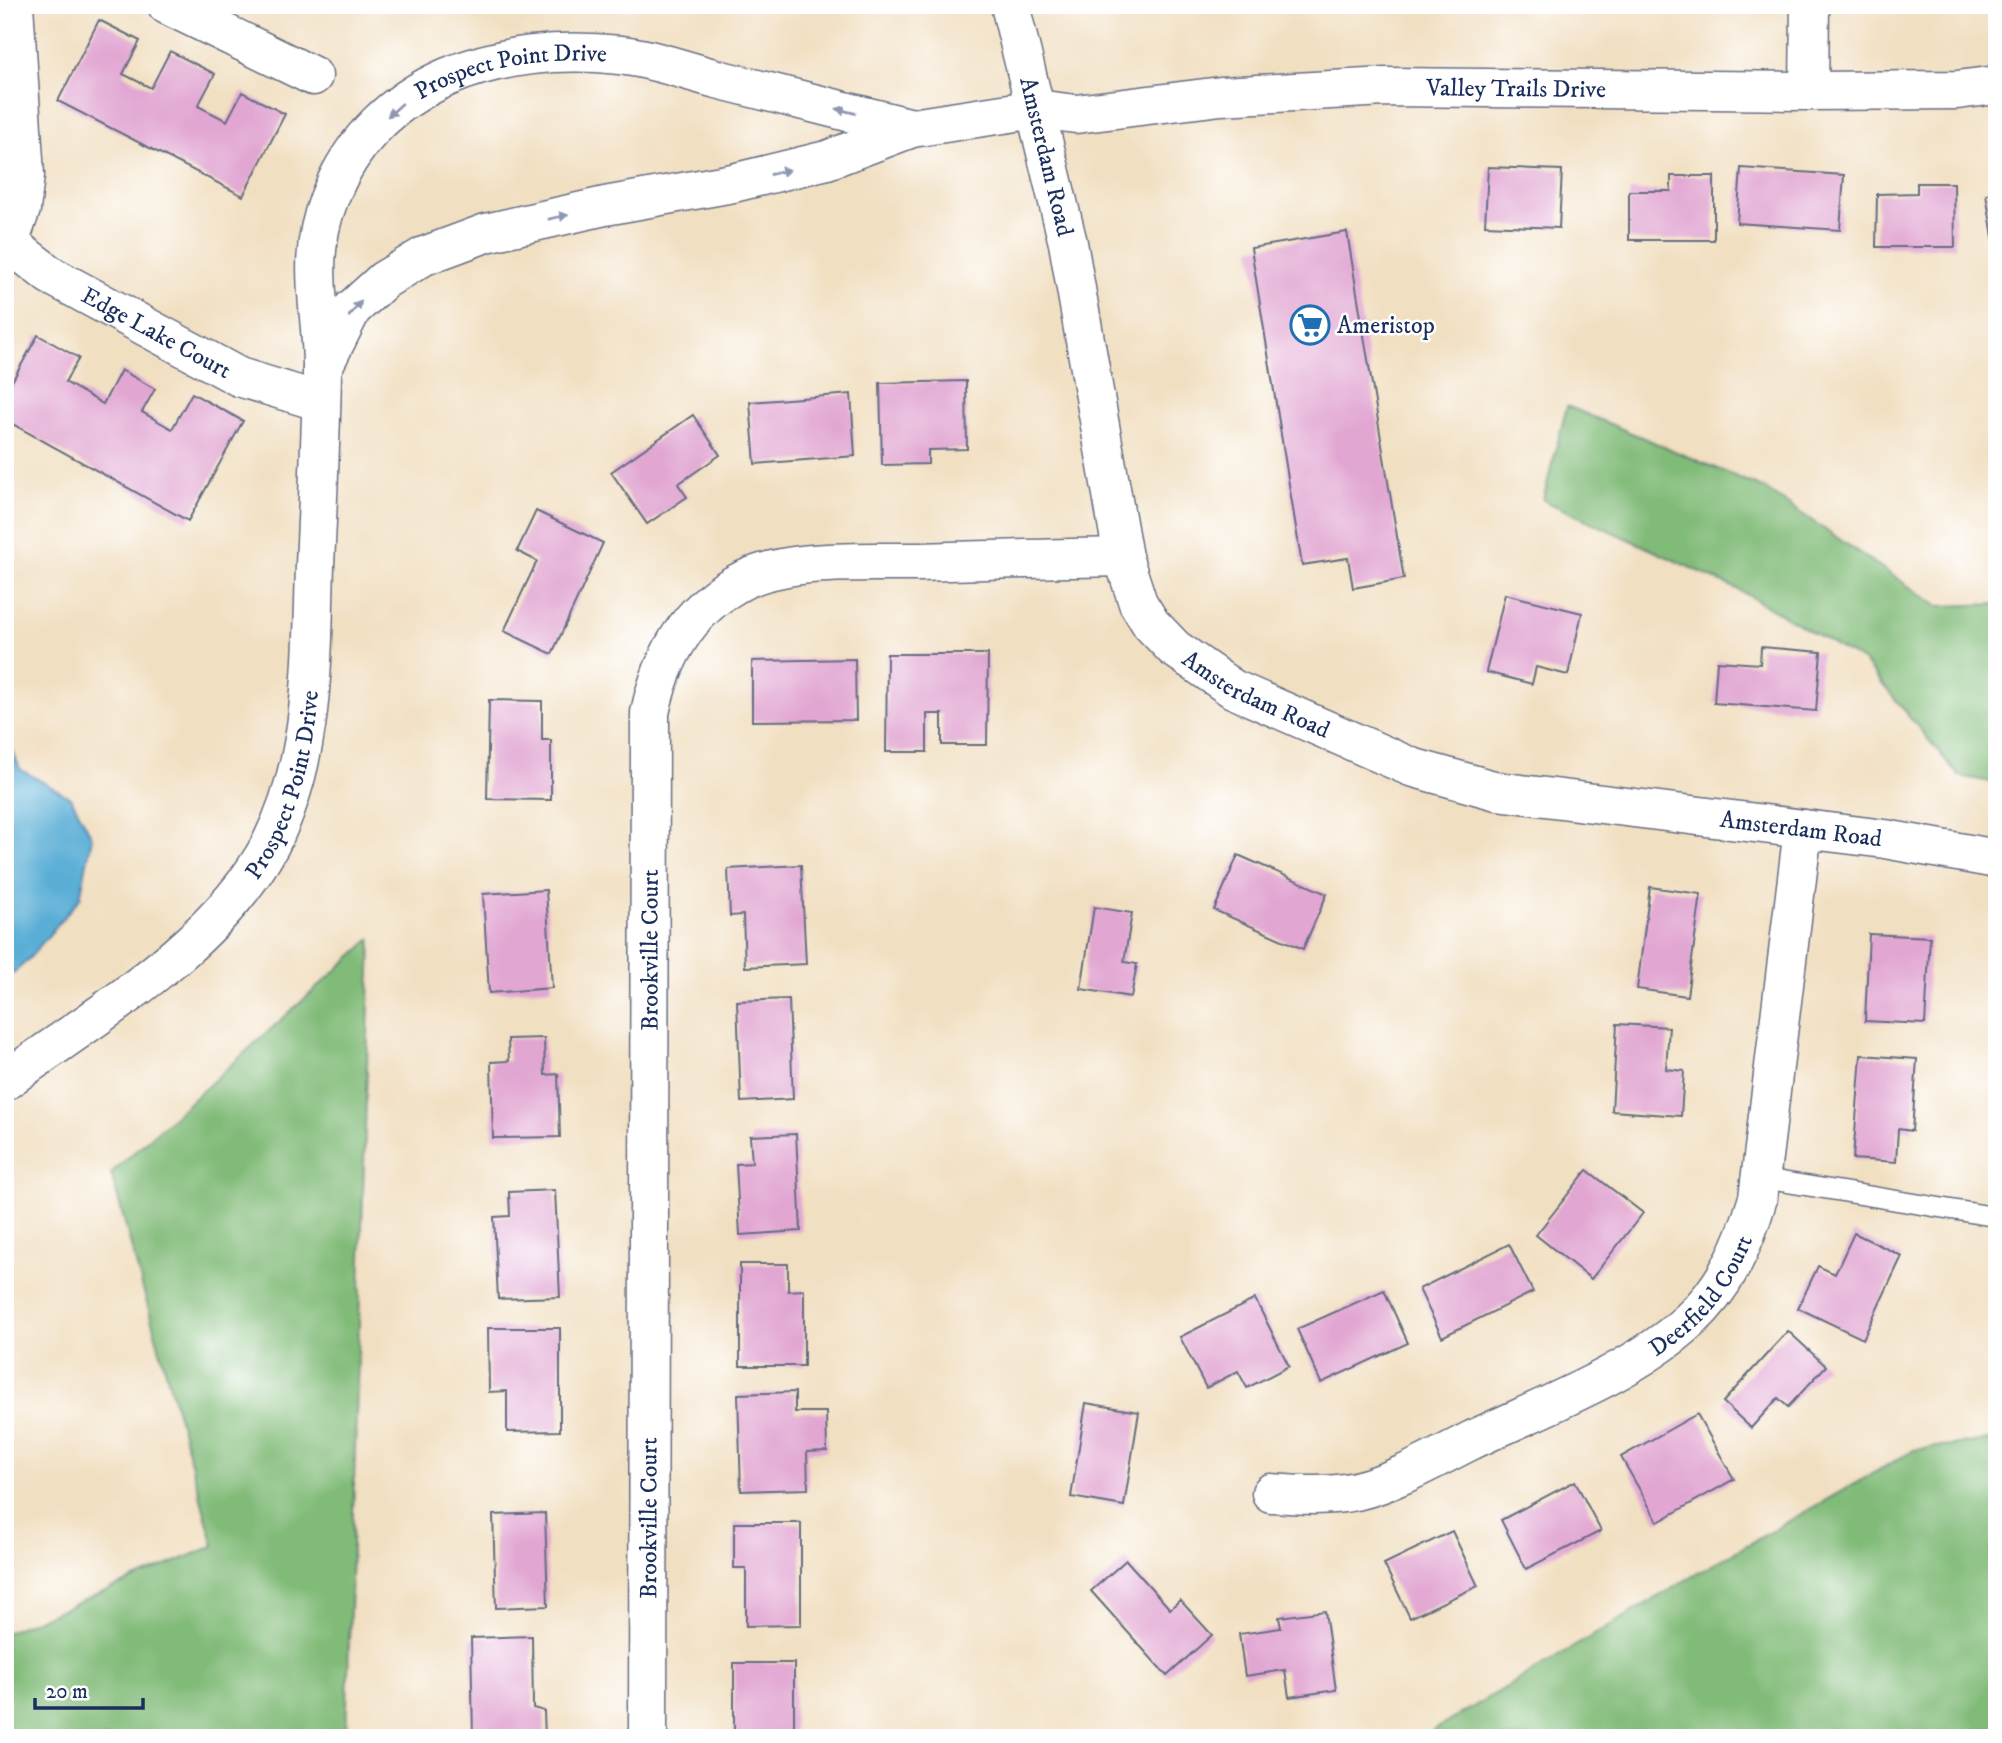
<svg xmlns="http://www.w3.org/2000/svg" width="2002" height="1743" viewBox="0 0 2002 1743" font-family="'IM FELL DW Pica',serif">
	<rect width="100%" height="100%" fill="#fff"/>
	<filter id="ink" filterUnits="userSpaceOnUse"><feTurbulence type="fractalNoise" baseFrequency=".0143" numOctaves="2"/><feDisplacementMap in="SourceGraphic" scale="14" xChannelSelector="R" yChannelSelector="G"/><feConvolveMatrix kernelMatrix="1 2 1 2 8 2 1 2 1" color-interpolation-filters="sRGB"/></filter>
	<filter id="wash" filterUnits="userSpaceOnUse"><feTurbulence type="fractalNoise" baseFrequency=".00686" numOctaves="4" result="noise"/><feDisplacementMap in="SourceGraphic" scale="28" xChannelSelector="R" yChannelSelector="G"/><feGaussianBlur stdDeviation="1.57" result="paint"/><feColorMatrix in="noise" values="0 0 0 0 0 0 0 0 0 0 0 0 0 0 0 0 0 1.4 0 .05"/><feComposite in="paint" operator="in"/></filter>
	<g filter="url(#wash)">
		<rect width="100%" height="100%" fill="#f1dfc1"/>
		<g fill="#81bb78" stroke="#4e756b" stroke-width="2">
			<path d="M1567,406L1765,489L1938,606L1997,604V783L1959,776L1864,662L1737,589L1543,500Z"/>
			<path d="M371,939L346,1738H5V1633L214,1546L111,1173Z"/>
			<path d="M1997,1439V1738H1421L1691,1577L1914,1450Z"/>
		</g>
		<path fill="#5aaed6" stroke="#3a6e9a" stroke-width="2" d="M5,733L20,769L71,798L92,837L80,898L27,961L5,980Z"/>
		<g id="blocks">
			<g fill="#e1a6d2">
				<path d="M99,20L140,41L123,74L151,88L170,51L215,74L198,106L227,121L242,92L285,114L243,196L58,101Z"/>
				<path d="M1488,167L1562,170L1559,228L1485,225Z"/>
				<path d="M1741,168L1844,175L1840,230L1737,223Z"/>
				<path d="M1671,176H1714V240H1629V191H1671Z"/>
				<path d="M1917,183H1954L1955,247H1876L1877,194L1917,193Z"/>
				<path d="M1997,193V249H1995L1986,194Z"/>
				<path d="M1347,232L1404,579L1353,588L1348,558L1302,565L1251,248Z"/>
				<path d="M38,335L79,358L65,382L103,404L121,370L155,389L142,412L172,429L192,393L243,421L188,521L5,420V394Z"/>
				<path d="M966,381L967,449L928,450V464L882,465L880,383Z"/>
				<path d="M851,394L855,456L755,464L750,402Z"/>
				<path d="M693,415L720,455L678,484L687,497L647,524L611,472Z"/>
				<path d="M536,511L603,543L552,654L504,631L537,561L517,551Z"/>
				<path d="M1505,594L1582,613L1568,675L1536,667L1532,684L1486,672Z"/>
				<path d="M1761,647L1821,652L1816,711L1714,703L1717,661L1760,664Z"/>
				<path d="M887,654H988L987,745H942V714H927V752H886Z"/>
				<path d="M855,659L856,720L752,721V661Z"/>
				<path d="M489,700L542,701V740H551V800L487,799Z"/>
				<path d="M1238,855L1327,894L1303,949L1214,910Z"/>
				<path d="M801,865L806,964L745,967L743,915L730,916L728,869Z"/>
				<path d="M1650,887L1701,894L1687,996L1637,989Z"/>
				<path d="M546,890L552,988L489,993L483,894Z"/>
				<path d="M1094,907L1132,913L1124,962L1137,964L1131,997L1081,989Z"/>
				<path d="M1869,934L1930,937L1925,1024L1865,1021Z"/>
				<path d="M789,999L793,1099L741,1102L737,1001Z"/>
				<path d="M1617,1024L1669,1027L1666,1069L1684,1071L1681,1116L1612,1111Z"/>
				<path d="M544,1038L545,1075L558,1074L560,1137L493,1138L491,1062L509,1061L508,1039Z"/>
				<path d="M1861,1055L1917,1059L1912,1131L1898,1129L1896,1162L1853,1159Z"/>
				<path d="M796,1134L801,1231L740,1235L736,1164L752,1163L750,1136Z"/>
				<path d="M1587,1170L1643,1213L1591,1279L1536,1235Z"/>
				<path d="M555,1190L560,1297L498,1299L494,1217L510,1216L509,1192Z"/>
				<path d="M1854,1233L1902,1256L1863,1339L1798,1308L1818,1266L1835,1274Z"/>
				<path d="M1509,1244L1533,1292L1442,1337L1419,1289Z"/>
				<path d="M740,1264H788V1291L804,1290V1366H740Z"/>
				<path d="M1384,1290L1408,1343L1321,1383L1297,1329Z"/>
				<path d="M1255,1299L1289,1366L1247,1388L1238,1371L1206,1388L1180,1337Z"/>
				<path d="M488,1328H560V1431L507,1432V1391L489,1392Z"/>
				<path d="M1788,1331L1826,1366L1788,1407L1778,1398L1751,1428L1723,1402Z"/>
				<path d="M795,1392V1412H826L827,1451L807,1452L808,1489L741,1491L738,1394Z"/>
				<path d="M1086,1403L1139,1412L1124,1506L1071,1497Z"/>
				<path d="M1697,1414L1734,1479L1658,1522L1621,1457Z"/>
				<path d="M1575,1481L1601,1531L1526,1569L1501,1520Z"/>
				<path d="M545,1513L548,1606L496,1608L493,1515Z"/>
				<path d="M734,1523H801V1625L746,1626V1568H734Z"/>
				<path d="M1452,1531L1478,1586L1410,1618L1384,1564Z"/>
				<path d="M1126,1560L1170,1609L1180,1600L1212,1635L1167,1676L1091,1591Z"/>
				<path d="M1325,1611L1336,1690L1289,1697L1285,1670L1245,1676L1239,1634L1281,1628L1279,1617Z"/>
				<path d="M532,1636L533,1708L544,1711L545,1738H473L471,1638Z"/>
				<path d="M734,1663H794V1734H780V1738H734Z"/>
			</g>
		</g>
	</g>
	<g filter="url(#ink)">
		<use href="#blocks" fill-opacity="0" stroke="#666d81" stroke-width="2"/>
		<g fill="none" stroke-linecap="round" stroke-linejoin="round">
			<g stroke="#666d81" stroke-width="22">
				<path id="lane" d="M1760,1178L1997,1217"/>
			</g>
			<g stroke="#666d81" stroke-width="41">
				<g id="street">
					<path d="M167,5L313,76"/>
					<path d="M1809,91L1810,5"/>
					<path id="s1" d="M5,240L50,275L239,377L321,402"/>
					<path d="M9,243L21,209L25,175L14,5"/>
					<path id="s2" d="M322,369L352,309L384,280L424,256L486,233L605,206L733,183L827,160L912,128L1036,109L1076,114L1221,96L1386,87L1809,91L1957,90L1997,85"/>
					<path id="s3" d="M5,1081C96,1015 218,945 271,843C315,756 312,661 315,565C318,501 321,437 322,373C323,310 304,263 329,199C375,79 501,42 620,55C652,58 686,71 717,79C782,95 847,112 912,128"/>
					<path id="s4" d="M1271,1493C1300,1495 1327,1497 1356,1491C1395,1482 1436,1458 1472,1440C1541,1407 1633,1373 1689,1321C1726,1287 1744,1245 1758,1198L1803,829"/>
					<path id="s5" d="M648,1738L650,713C661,660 686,613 734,585C781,556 867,563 921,562C988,560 1055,558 1123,557"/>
				</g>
			</g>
			<g stroke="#666d81" stroke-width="41">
				<g id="secondary">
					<path id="s6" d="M1010,5L1068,243L1123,557L1138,603L1151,624L1174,648L1233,689L1411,767L1497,791L1885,839L1997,859"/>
				</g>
			</g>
			<use href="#lane" stroke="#fff" stroke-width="19"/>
			<use href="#street" stroke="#fff" stroke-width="38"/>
			<use href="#secondary" stroke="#fff" stroke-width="38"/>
		</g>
		<defs><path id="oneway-solid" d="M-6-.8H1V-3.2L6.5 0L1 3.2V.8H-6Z" transform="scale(1.75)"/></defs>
		<g fill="#8d97ae">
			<use href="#oneway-solid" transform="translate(395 110) rotate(138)"/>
			<use href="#oneway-solid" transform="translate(846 111) rotate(-166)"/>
			<use href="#oneway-solid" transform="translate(780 172) rotate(-14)"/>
			<use href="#oneway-solid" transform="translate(558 217) rotate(-13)"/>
			<use href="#oneway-solid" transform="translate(355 309) rotate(-51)"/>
		</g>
	</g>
	<defs>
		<g id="supermarket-ring" transform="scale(2.0125)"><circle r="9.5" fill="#fff" stroke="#1f6fb2" stroke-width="1.5"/><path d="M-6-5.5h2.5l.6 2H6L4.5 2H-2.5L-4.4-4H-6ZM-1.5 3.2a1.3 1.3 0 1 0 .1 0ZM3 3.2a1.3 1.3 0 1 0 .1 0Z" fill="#1f6fb2"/></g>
	</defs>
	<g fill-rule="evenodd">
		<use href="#supermarket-ring" x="1310" y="325"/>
	</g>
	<g text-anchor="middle" stroke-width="5" stroke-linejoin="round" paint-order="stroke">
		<g font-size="24" fill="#1b2f5e" stroke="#fff">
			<text dy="8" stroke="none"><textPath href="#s3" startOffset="1251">Prospect Point Drive</textPath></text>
			<text dy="8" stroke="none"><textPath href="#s2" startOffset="1270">Valley Trails Drive</textPath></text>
			<text dy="8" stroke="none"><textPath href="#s6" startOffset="156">Amsterdam Road</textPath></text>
			<text dy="8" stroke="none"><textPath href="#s1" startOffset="178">Edge Lake Court</textPath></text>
			<text dy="8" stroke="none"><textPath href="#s6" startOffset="765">Amsterdam Road</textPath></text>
			<text dy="8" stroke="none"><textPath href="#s3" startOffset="420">Prospect Point Drive</textPath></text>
			<text dy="8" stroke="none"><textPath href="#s6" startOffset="1332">Amsterdam Road</textPath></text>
			<text dy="8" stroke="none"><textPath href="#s5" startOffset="788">Brookville Court</textPath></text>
			<text dy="8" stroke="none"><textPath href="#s4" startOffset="488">Deerfield Court</textPath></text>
			<text dy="8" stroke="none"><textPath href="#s5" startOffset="220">Brookville Court</textPath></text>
		</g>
		<g font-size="24" fill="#1b2f5e" stroke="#fff" text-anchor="start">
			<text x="1337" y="333">Ameristop</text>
		</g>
	</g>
	<rect width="2002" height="1743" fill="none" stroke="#fff" stroke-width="28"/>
	<path d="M35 1698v10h108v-10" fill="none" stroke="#1b2f5e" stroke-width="3.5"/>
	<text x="46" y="1698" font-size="21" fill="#1b2f5e" stroke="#ffffff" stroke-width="5" paint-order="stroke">20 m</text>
</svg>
